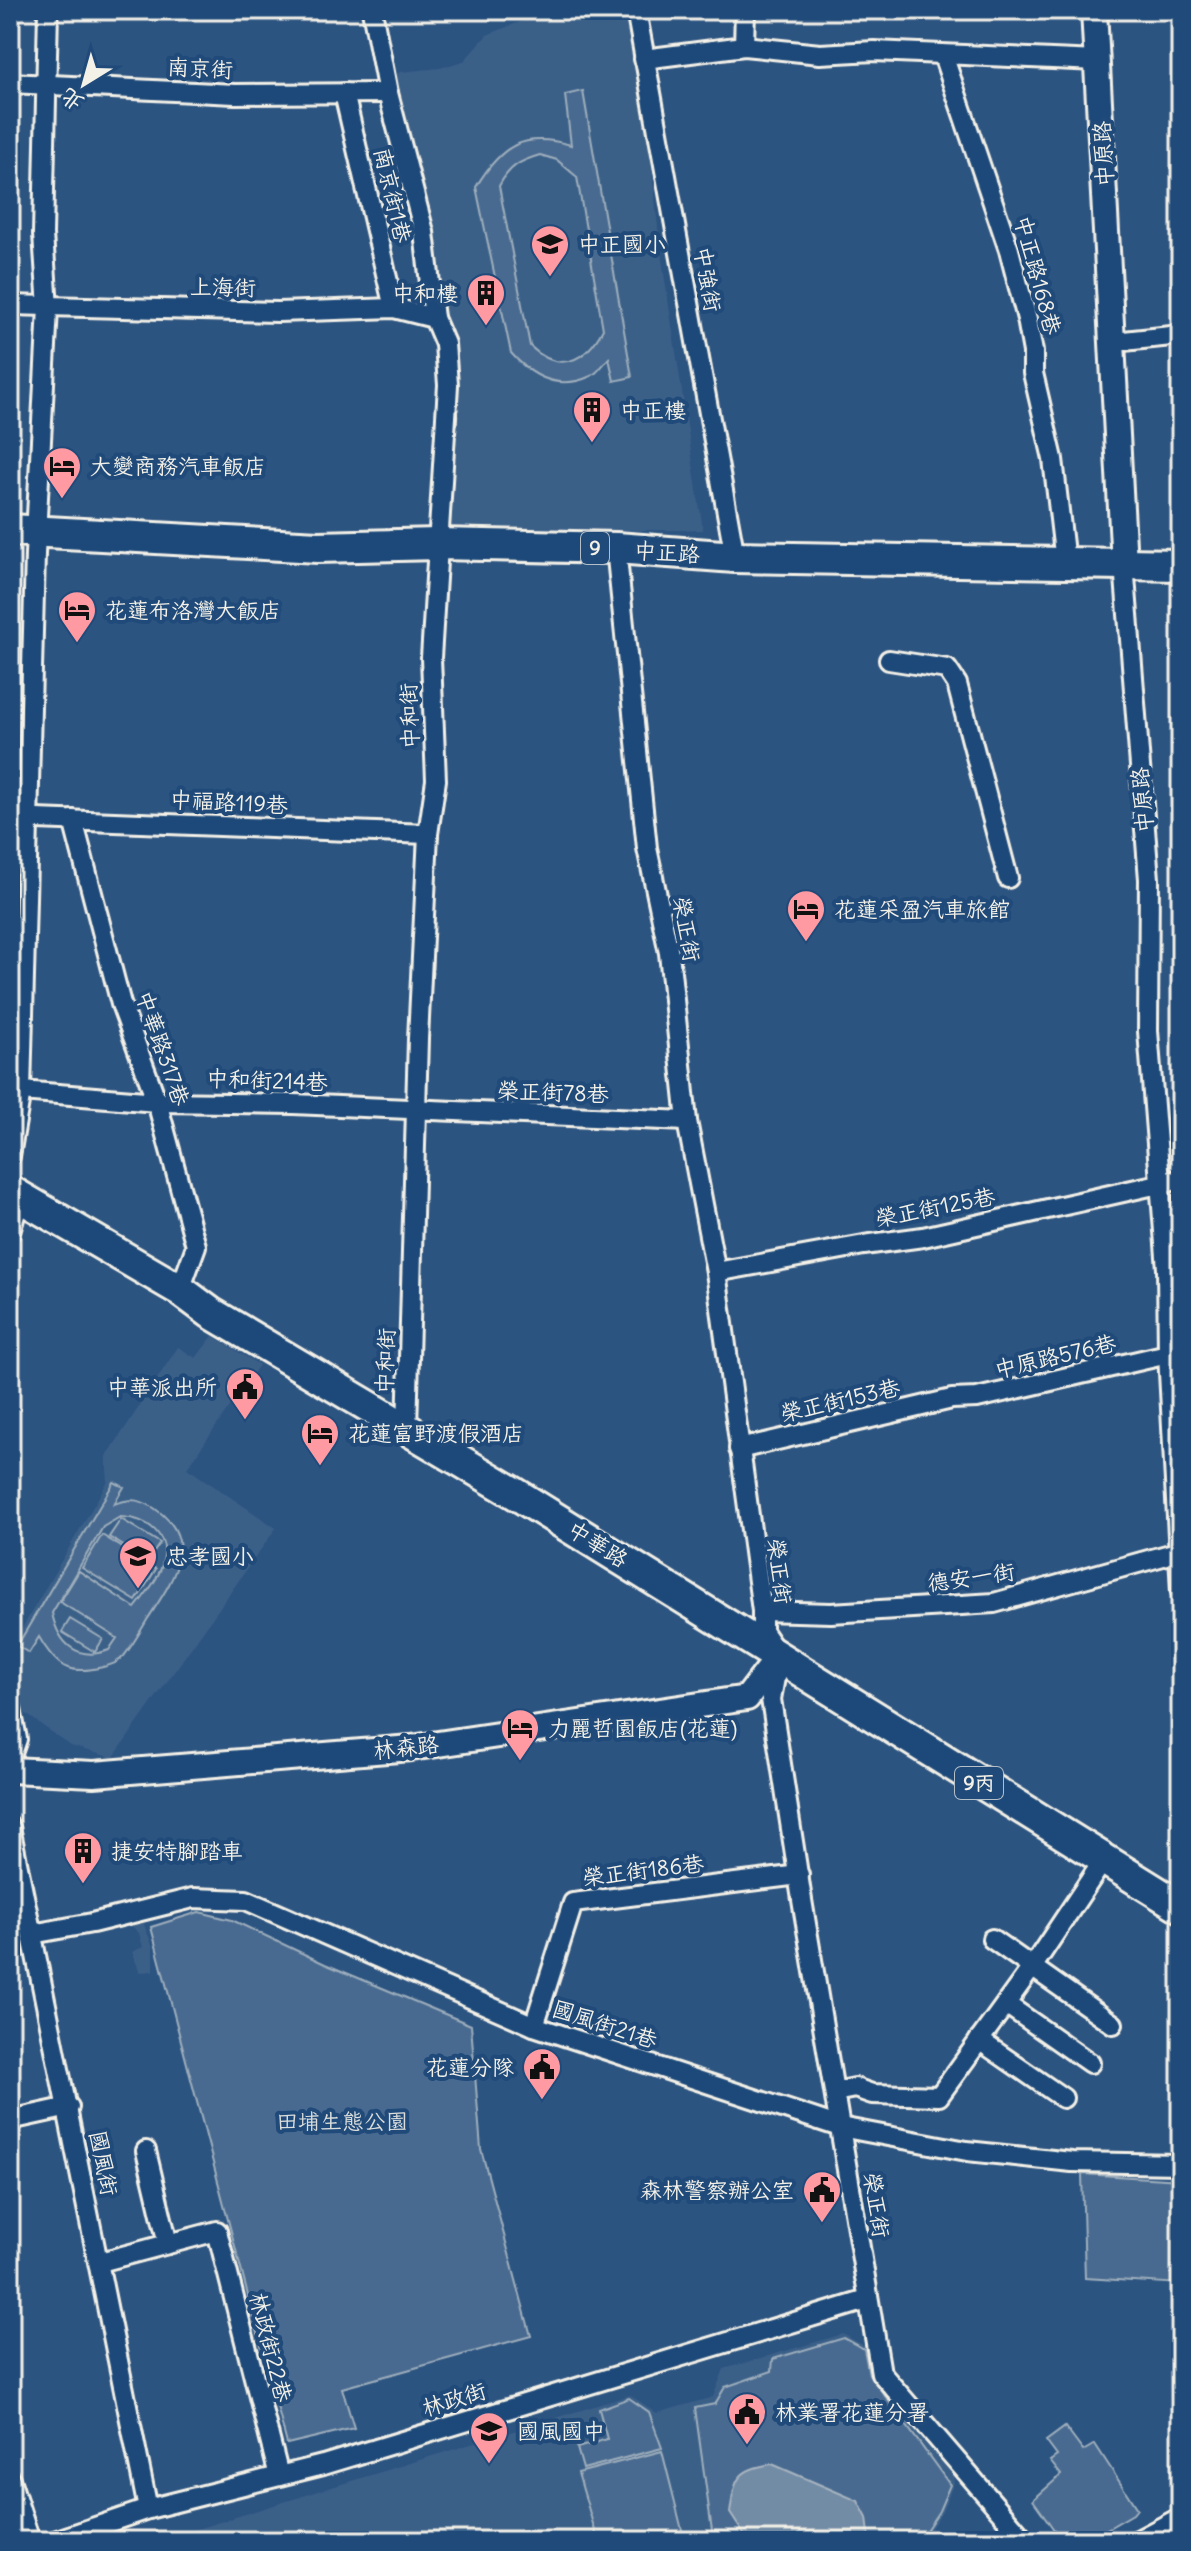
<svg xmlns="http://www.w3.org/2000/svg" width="1191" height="2551" viewBox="0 0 1191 2551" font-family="Delius,'LXGW WenKai TC',sans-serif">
	<rect width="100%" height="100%" fill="#2c5481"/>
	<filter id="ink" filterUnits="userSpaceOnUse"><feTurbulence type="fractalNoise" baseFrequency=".0125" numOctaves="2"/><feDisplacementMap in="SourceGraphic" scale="16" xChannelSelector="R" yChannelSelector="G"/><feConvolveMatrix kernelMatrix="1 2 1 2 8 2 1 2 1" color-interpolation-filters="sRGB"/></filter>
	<g filter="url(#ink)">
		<g fill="#3b6088">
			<path d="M550,10H635L660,247L703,530H567L449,536L448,461L459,377L388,90L390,80L400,72L440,68L464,61L487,35Z"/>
			<path d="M1181,891V1073L1170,893Z"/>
			<path d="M213,1336L259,1365L187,1468L276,1528L113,1758L71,1746L22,1711L14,1642L108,1481L106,1458L120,1436L178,1347L196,1358Z"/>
			<path d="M143,1922L153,1947V1971L140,1972L132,1952L143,1947L139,1933L132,1926Z"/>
			<path d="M843,2334L866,2347L871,2374L953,2476L954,2483L942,2511L923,2541H158L630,2395L657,2413L713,2397L724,2369Z"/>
		</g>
		<g fill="#496b90" stroke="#9eaebc" stroke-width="2" fill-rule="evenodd">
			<path d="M583,91L632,377L614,381L609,358C604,363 598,373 591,376C559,391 532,377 511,353L476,187C501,145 524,131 571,145L565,95ZM540,155L557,160L577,177L603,329C586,362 559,374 530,346L499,186C509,167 519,161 540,155Z"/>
			<path d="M114,1482L124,1487L114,1504C130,1498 140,1499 154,1508C204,1541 170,1584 147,1620C140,1632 133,1645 124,1656C118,1663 111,1665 103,1667C68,1676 56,1666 39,1637L29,1653L17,1646ZM120,1517C147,1518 172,1535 162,1565C158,1580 144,1596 135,1608L79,1571L60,1602L117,1638L109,1650C77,1662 58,1643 52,1613L103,1527Z"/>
			<path d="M121,1519L160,1543L148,1561L109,1537Z"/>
			<path d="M102,1535L156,1569L136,1601L82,1568Z"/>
			<path d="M70,1619L103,1639L95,1652L62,1632Z"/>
			<path d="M199,1912L232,1920L325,1964L471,2025L481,2149L531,2336L342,2388L354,2428L287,2444L151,1927Z"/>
			<path d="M1082,2174L1181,2180V2284L1085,2278Z"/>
			<path d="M844,2338L864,2349L869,2374L950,2485L939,2511L919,2541H716L713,2538L695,2408L715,2404L725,2387L772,2371L773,2359Z"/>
			<path d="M629,2398L649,2412L662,2448L583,2469L577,2448L607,2439L599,2409Z"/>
			<path d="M1065,2427L1083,2451L1095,2444L1137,2509L1133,2514L1086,2541H1062L1033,2500L1061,2475L1050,2461L1057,2456L1046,2441Z"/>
			<path d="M662,2451L684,2538L674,2541H598L578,2473Z"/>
		</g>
		<path fill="#738ca6" stroke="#a7b4c0" stroke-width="2" d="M772,2464L858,2501L867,2518L870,2541H752L745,2536L730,2513C735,2478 736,2470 772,2464Z"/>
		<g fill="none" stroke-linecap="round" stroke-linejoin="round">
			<g stroke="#f4f1e8" stroke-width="24">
				<g id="minor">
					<path d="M372,10L388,93L424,232L434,318L445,344L448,385L431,658L436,780L428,834L418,1039L407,1429"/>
					<path d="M636,10L735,557"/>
					<path d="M744,46L745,10"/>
					<path d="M943,55L1009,250L1027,319L1033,352V373L1053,459L1065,562"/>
					<path d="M644,59L744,46L820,54L874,51L1098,61"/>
					<path d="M10,83L235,94L388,93"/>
					<path d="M344,93L394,308"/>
					<path d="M10,305L278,312L394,308L434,318"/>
					<path d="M1114,342L1181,335"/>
					<path d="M616,548L647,848L669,953L687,1121L716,1272L762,1611V1631L779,1656L771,1699L802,1900L881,2373L1026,2541"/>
					<path d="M1124,564L1149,879L1148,1031L1167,1269L1168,1354L1181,1591"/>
					<path d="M889,660L947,669L957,684L1008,878"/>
					<path d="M10,818L428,834"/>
					<path d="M73,820L121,1004L157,1102L196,1246L180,1290"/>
					<path d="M21,1091L157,1102L293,1104L687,1121"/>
					<path d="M10,1156L21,1091L35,554L48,308L43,234L48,10"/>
					<path d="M10,1232L20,1198"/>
					<path d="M716,1272L864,1245L923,1237L1181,1179"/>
					<path d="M739,1449L952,1399L977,1398L1168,1354"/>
					<path d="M762,1611L831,1613L994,1603L1181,1551"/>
					<path d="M10,1704L17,1739L10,1759"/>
					<path d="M10,1827L148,2509"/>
					<path d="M32,1934L92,1923L193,1898L246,1900L534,2026L840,2127L967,2151L1072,2162L1181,2164"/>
					<path d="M992,1939L1113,2024"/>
					<path d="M1006,2004L1090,2063"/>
					<path d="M534,2026L573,1903L799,1875"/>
					<path d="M979,2040L1063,2098"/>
					<path d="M835,2092L855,2088L872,2094L939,2096L1033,1966L1103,1861"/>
					<path d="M10,2120L69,2107"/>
					<path d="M146,2151L168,2244"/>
					<path d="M100,2262L217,2231L279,2476"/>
					<path d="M10,2479L30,2541"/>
					<path d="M54,2541L148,2509L323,2465L867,2300"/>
					<path d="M1136,2541L1181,2517"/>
				</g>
			</g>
			<g stroke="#f4f1e8" stroke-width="30">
				<g id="tertiary">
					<path d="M1094,10L1124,564"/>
					<path d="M10,1770L94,1774L411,1748L747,1698L779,1656"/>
				</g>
			</g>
			<g stroke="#f4f1e8" stroke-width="36">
				<g id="primary">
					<path d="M10,530L318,547L438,544L616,548L735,557L1181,565"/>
					<path d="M10,1191L180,1290L211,1313L513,1492L1181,1907"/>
				</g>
			</g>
			<use href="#minor" stroke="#1f4a7a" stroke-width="18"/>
			<use href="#tertiary" stroke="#1f4a7a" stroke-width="24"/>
			<use href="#primary" stroke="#1f4a7a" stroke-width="30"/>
		</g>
	</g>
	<defs>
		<g id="school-pin" transform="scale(2)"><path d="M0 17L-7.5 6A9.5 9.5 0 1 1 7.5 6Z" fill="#ff9aa2" stroke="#1f4a7a"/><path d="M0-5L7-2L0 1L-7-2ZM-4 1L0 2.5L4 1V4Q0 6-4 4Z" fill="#111"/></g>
		<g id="building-pin" transform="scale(2)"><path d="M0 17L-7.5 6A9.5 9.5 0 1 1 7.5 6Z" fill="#ff9aa2" stroke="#1f4a7a"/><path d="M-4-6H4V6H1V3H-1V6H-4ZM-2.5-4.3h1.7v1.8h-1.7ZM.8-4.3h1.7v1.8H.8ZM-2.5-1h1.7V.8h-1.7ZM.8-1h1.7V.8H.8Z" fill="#111"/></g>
		<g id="hotel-pin" transform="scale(2)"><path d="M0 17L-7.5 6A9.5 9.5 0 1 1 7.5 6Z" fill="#ff9aa2" stroke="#1f4a7a"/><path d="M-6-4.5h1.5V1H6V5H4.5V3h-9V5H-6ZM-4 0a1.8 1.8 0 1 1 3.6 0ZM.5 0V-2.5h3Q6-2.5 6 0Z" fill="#111"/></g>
		<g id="civic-pin" transform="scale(2)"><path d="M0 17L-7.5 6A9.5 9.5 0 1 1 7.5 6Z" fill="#ff9aa2" stroke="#1f4a7a"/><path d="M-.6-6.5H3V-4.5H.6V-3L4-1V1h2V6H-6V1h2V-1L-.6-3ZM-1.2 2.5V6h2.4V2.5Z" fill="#111"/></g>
	</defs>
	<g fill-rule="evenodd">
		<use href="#school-pin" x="550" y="244"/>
		<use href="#building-pin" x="486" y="293"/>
		<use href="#building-pin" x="592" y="410"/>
		<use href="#hotel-pin" x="62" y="466"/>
		<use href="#hotel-pin" x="77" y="610"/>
		<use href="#hotel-pin" x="806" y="909"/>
		<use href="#civic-pin" x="245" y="1387"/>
		<use href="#hotel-pin" x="320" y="1433"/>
		<use href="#school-pin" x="138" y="1556"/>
		<use href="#hotel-pin" x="520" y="1728"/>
		<use href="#building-pin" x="83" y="1851"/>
		<use href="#civic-pin" x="542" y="2067"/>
		<use href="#civic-pin" x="822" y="2190"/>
		<use href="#civic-pin" x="747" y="2412"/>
		<use href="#school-pin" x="489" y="2431"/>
	</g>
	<g text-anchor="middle" stroke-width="8" stroke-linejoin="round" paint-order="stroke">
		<g fill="#1f4a7a" stroke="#b4bfc7" stroke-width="2">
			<rect x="581" y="532" width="28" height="32" rx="6"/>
			<rect x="955" y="1767" width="48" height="32" rx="6"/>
		</g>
		<g font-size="20" font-weight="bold" fill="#f4f1e8">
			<text x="595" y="555">9</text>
			<text x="979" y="1790">9丙</text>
		</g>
		<g font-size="22" fill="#f4f1e8" stroke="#1f4a7a">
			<text transform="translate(200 68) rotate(3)" y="8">南京街</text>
			<text transform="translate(1103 154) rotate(-93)" y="8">中原路</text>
			<text transform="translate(393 195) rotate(77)" y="8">南京街1巷</text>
			<text transform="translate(1038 275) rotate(75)" y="8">中正路168巷</text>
			<text transform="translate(708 279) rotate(80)" y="8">中強街</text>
			<text transform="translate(223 287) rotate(1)" y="8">上海街</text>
			<text transform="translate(667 552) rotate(4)" y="8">中正路</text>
			<text transform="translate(409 716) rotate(-92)" y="8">中和街</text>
			<text transform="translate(1142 800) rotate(-95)" y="8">中原路</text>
			<text transform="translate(229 802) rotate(3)" y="8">中福路119巷</text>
			<text transform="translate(687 929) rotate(80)" y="8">榮正街</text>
			<text transform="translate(163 1048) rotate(71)" y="8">中華路317巷</text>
			<text transform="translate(267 1080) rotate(2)" y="8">中和街214巷</text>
			<text transform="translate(553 1092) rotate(2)" y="8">榮正街78巷</text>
			<text transform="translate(935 1207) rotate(-11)" y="8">榮正街125巷</text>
			<text transform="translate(1055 1356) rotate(-13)" y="8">中原路576巷</text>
			<text transform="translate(385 1361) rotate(-88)" y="8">中和街</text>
			<text transform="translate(840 1400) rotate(-13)" y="8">榮正街153巷</text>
			<text transform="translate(598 1544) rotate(32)" y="8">中華路</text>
			<text transform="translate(780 1571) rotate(83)" y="8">榮正街</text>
			<text transform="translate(971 1577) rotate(-8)" y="8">德安一街</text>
			<text transform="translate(406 1747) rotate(-6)" y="8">林森路</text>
			<text transform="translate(643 1870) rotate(-7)" y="8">榮正街186巷</text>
			<text transform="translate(605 2024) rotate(18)" y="8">國風街21巷</text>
			<text transform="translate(104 2163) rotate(79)" y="8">國風街</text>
			<text transform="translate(877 2205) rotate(81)" y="8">榮正街</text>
			<text transform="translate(271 2347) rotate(76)" y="8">林政街22巷</text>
			<text transform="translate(454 2399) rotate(-17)" y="8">林政街</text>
		</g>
		<g font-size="22" fill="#f4f1e8" stroke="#1f4a7a" text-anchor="start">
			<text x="578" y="252">中正國小</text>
			<text x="458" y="301" text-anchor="end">中和樓</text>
			<text x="620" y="418">中正樓</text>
			<text x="90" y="474">大變商務汽車飯店</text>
			<text x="105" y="618">花蓮布洛灣大飯店</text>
			<text x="834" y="917">花蓮采盈汽車旅館</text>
			<text x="217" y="1395" text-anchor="end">中華派出所</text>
			<text x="348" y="1441">花蓮富野渡假酒店</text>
			<text x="166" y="1564">忠孝國小</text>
			<text x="548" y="1736">力麗哲園飯店(花蓮)</text>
			<text x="111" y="1859">捷安特腳踏車</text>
			<text x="514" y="2075" text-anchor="end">花蓮分隊</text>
			<text x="794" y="2198" text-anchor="end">森林警察辦公室</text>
			<text x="775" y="2420">林業署花蓮分署</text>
			<text x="517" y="2439">國風國中</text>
		</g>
		<g font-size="22" fill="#dadddb" stroke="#1f4a7a">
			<text x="342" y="2129">田埔生態公園</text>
		</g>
	</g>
	<rect width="1191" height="2551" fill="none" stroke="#1f4a7a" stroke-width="40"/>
	<rect x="20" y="20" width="1151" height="2511" fill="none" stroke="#f4f1e8" stroke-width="3" filter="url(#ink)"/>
	<g transform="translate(84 84) rotate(217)" stroke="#1f4a7a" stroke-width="6" paint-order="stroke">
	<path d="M0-6L14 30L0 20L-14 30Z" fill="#f4f1e8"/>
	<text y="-12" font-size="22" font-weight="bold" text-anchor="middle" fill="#f4f1e8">北</text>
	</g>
</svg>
